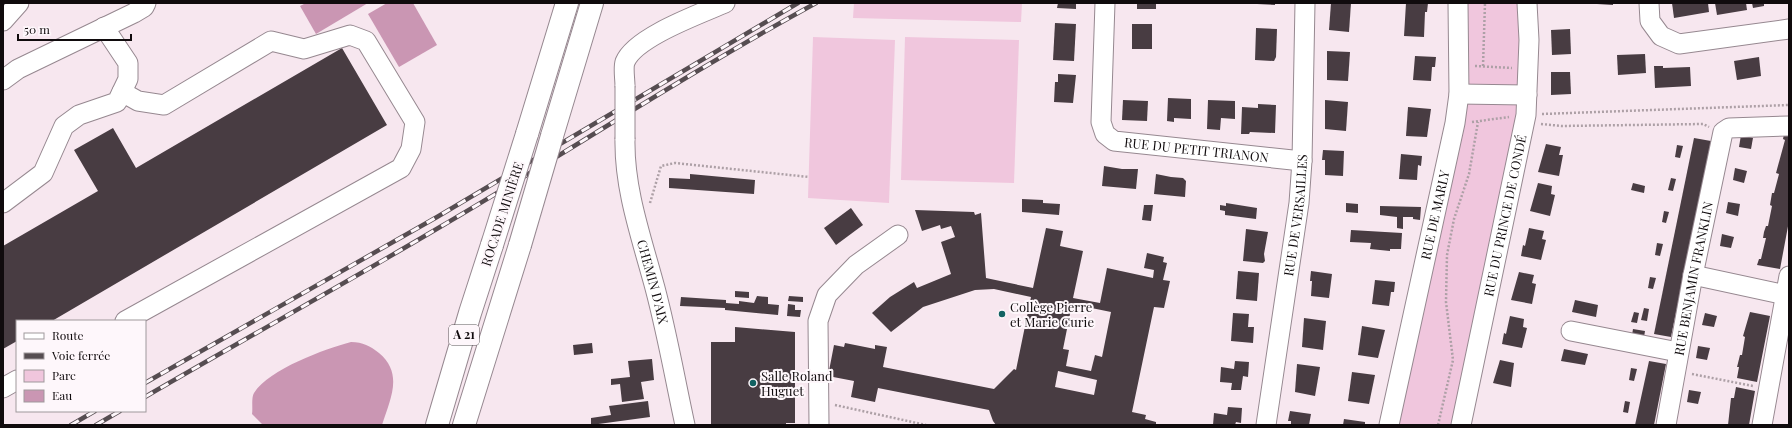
<svg xmlns="http://www.w3.org/2000/svg" width="1792" height="428" viewBox="0 0 1792 428" font-family="'Playfair Display',serif">
	<rect width="100%" height="100%" fill="#f7e7ef"/>
	<g fill="#f0c6dd">
		<path d="M854,3H1022L1021,22L853,18Z"/>
		<path d="M1462,3H1518L1523,106L1464,425H1398L1460,120Z"/>
		<path d="M813,37L895,40L889,203L808,198Z"/>
		<path d="M905,37L1019,40L1014,183L901,180Z"/>
	</g>
	<g fill="#ca96b3">
		<path d="M306,3H368L316,34L300,6Z"/>
		<path d="M387,3H413L437,45L399,67L368,14Z"/>
		<path d="M351,342C363,342 370,346 379,353C404,374 390,399 382,425H263L252,414C253,408 251,398 254,393C269,369 325,349 351,342Z"/>
	</g>
	<g fill="#483c42" fill-rule="evenodd">
		<path d="M1058,3H1076V9L1057,8Z"/>
		<rect x="1137" y="3" width="19" height="6"/>
		<path d="M1257,3H1275V5L1257,4Z"/>
		<path d="M1331,3H1351L1349,32L1329,30Z"/>
		<path d="M1406,3H1428L1427,12H1425L1424,37L1404,36Z"/>
		<path d="M1597,3H1613V5L1597,4Z"/>
		<path d="M1672,3H1708L1709,12L1674,18Z"/>
		<path d="M1715,3H1746L1747,10L1717,15Z"/>
		<path d="M1752,3H1767V4H1764V6L1753,8Z"/>
		<path d="M1055,23L1076,24L1074,61L1053,60Z"/>
		<rect x="1132" y="24" width="20" height="25"/>
		<path d="M1256,28L1277,29L1276,57L1274,61L1255,60Z"/>
		<path d="M1570,29L1571,54L1552,55L1551,30Z"/>
		<path d="M342,48L387,125L52,321H17V341L3,349V246L98,191L74,150L113,128L136,168Z"/>
		<path d="M1327,51L1350,52L1348,81L1327,80Z"/>
		<path d="M1645,54L1646,73L1618,75L1617,55Z"/>
		<path d="M1415,56L1436,57L1435,67H1432L1431,81L1413,80Z"/>
		<path d="M1759,57L1761,76L1737,80L1734,61Z"/>
		<path d="M1654,66H1663V68L1690,67L1691,86L1655,88Z"/>
		<path d="M1551,72H1570L1571,94L1551,95Z"/>
		<path d="M1058,74L1076,75L1073,103L1054,102L1055,82H1058Z"/>
		<path d="M1168,98L1191,99V119L1174,118V122L1167,121Z"/>
		<path d="M1123,100L1148,101L1147,121L1122,120Z"/>
		<path d="M1208,100L1235,101V119L1221,118L1220,130L1207,129Z"/>
		<path d="M1325,100L1348,102L1346,131L1325,129Z"/>
		<path d="M1258,104L1276,105L1275,133L1250,132L1249,134H1241L1242,107L1258,108Z"/>
		<path d="M1408,107L1431,109L1427,137L1406,136Z"/>
		<path d="M1784,134L1789,135V221L1780,269L1757,265L1759,259H1761L1766,238H1763L1764,232L1766,226H1768L1772,206L1770,205L1772,193H1774L1779,174L1776,173L1785,140L1783,139Z"/>
		<path d="M1741,135L1753,138L1751,149L1739,147Z"/>
		<path d="M1694,138L1711,141L1671,337L1654,334Z"/>
		<path d="M1546,144L1561,147L1559,155H1563L1559,176L1538,172Z"/>
		<path d="M1677,145L1683,146L1680,158L1675,157Z"/>
		<path d="M1323,150L1344,151L1343,176L1325,175V160H1322Z"/>
		<path d="M1401,154L1422,156L1421,166L1418,165L1417,180L1399,179Z"/>
		<path d="M1104,166L1122,169H1138L1136,189L1102,186Z"/>
		<path d="M1735,168L1747,171L1744,183L1733,180Z"/>
		<path d="M690,174L755,180L754,194L669,188V178L690,179Z"/>
		<path d="M1156,174L1171,177L1183,178L1186,181L1185,197L1154,194Z"/>
		<path d="M1671,178L1676,179L1673,191L1668,190Z"/>
		<path d="M1538,183L1552,186L1551,194L1555,195L1550,216L1530,211Z"/>
		<path d="M1633,183L1645,186L1644,193L1631,190Z"/>
		<path d="M1022,199L1043,200V203L1060,204L1059,215L1022,212Z"/>
		<path d="M1728,202L1740,204L1738,216L1726,213Z"/>
		<path d="M1226,203L1257,208L1256,219L1225,215V211L1220,210V205L1226,206Z"/>
		<path d="M1346,203L1358,204V213L1346,212Z"/>
		<path d="M1144,205H1153L1151,221L1142,220Z"/>
		<path d="M1380,206L1421,207L1420,220L1413,219V217H1403V229L1397,228V217L1380,215Z"/>
		<path d="M851,208L863,225L836,245L824,228Z"/>
		<path d="M915,210L974,212L975,215L981,213L986,278L1033,288L1046,228L1063,231L1060,246L1083,251L1073,298L1100,303L1107,268L1153,278L1154,270L1144,268L1147,253L1164,257L1163,262L1167,263L1163,280L1170,281L1164,308L1154,307L1132,412L1146,415L1145,419L1156,422V425H996L993,421L989,410L878,388L875,402L851,397L854,381L828,376L834,345L844,347L845,343L875,349V345L887,347L883,367L994,389L1014,369L1016,370L1031,297L994,289L975,290L923,307L891,332L872,313L890,297L914,282L917,288L951,274L941,242L955,237L951,226L941,229L940,225L922,231ZM1072,304L1111,312L1102,357L1095,355L1091,371L1066,366L1069,350L1063,349ZM1058,371L1097,380L1094,395L1055,387Z"/>
		<path d="M1664,211L1669,212L1666,223L1662,222Z"/>
		<path d="M1529,228L1544,231L1542,239L1546,240L1541,260L1521,256L1523,245L1525,246Z"/>
		<path d="M1246,229L1268,232L1264,254L1265,261L1263,263L1243,261Z"/>
		<path d="M1351,230L1402,233L1401,249H1390V251L1370,249L1371,243L1350,242Z"/>
		<path d="M1722,234L1734,237L1731,248L1720,246Z"/>
		<path d="M1657,243L1663,244L1660,256L1655,255Z"/>
		<path d="M1238,271L1259,273L1257,301L1236,299Z"/>
		<path d="M1311,271L1332,274L1329,298L1311,296L1312,281H1310Z"/>
		<path d="M1519,272L1534,275L1532,283L1536,284L1532,304L1511,300Z"/>
		<path d="M1650,277L1656,278L1653,289L1648,288Z"/>
		<path d="M1375,280L1395,282L1394,292H1391L1389,306L1372,304Z"/>
		<path d="M735,291L749,292V298L735,297Z"/>
		<path d="M757,296L768,297V304L779,305L778,315L725,310V308L680,306L681,297L726,300V303L739,304V301L754,303Z"/>
		<path d="M789,296L803,297V302L788,301Z"/>
		<path d="M1575,300L1598,305L1596,317L1572,312Z"/>
		<path d="M788,304L795,305V310H801L800,317L787,316Z"/>
		<path d="M1644,308L1649,309L1647,321L1641,320Z"/>
		<path d="M1634,312L1639,313L1637,323L1631,322Z"/>
		<path d="M1750,312L1770,316L1757,382L1737,378L1739,367H1737L1740,355H1742L1745,337L1743,336Z"/>
		<path d="M1233,313L1249,314L1248,327H1254L1253,343L1231,341Z"/>
		<path d="M1705,313L1717,316L1714,327L1702,325Z"/>
		<path d="M1510,316L1524,319L1523,327L1527,328L1522,348L1502,344L1504,333L1506,334Z"/>
		<path d="M1304,318L1326,321L1323,350L1302,347Z"/>
		<path d="M1362,326L1385,330L1378,358L1358,355Z"/>
		<path d="M735,327L795,332V423H786V425H711V342H735Z"/>
		<path d="M1633,329L1645,331L1644,337L1632,335Z"/>
		<path d="M592,343L593,353L574,355L573,345Z"/>
		<path d="M1698,346L1710,348L1707,360L1696,358Z"/>
		<path d="M1564,349L1588,354L1585,365L1561,361Z"/>
		<path d="M652,359L654,380L641,382L644,399L622,402L620,384L611,385V379L630,377L628,361Z"/>
		<path d="M1500,360L1514,363L1511,387L1493,383Z"/>
		<path d="M1235,361L1249,362L1248,377L1243,376L1241,390H1231L1232,383L1220,382L1221,367L1234,369Z"/>
		<path d="M1649,361L1666,364L1654,425H1635Z"/>
		<path d="M1297,364L1320,367L1315,396L1295,392Z"/>
		<path d="M1631,368L1637,369L1634,381L1629,380Z"/>
		<path d="M1352,372L1375,375L1369,404L1348,401Z"/>
		<path d="M1736,387L1755,391L1749,425H1728L1731,398H1734Z"/>
		<path d="M1689,390L1701,392L1698,404L1687,402Z"/>
		<path d="M648,401L650,417L591,425V418L611,415L609,406Z"/>
		<path d="M1625,401L1630,402L1628,413L1623,412Z"/>
		<path d="M1228,407L1242,408L1241,423L1236,422L1235,425H1213L1214,413L1227,415Z"/>
		<path d="M1290,411L1311,414L1309,425H1291V421H1288Z"/>
		<path d="M1344,419L1365,422V425H1343Z"/>
	</g>
	<g fill="none" stroke-linecap="round" stroke-linejoin="round">
		<g stroke="#968890" stroke-width="21">
			<g id="minor">
				<path id="s1" d="M1105,3L1101,122L1105,134L1114,141L1302,161"/>
				<path d="M1649,3L1650,21L1661,36L1679,44L1789,29"/>
				<path d="M3,21L19,3"/>
				<path d="M3,80L18,69L134,13L144,7L146,3"/>
				<path d="M625,86C625,79 623,68 625,62C635,37 700,14 725,3"/>
				<path d="M122,92L138,101L164,105L271,41L304,49L350,35L366,41L415,122L411,149L401,168L125,321"/>
				<path d="M1459,94L1527,95"/>
				<path id="s2" d="M625,139C624,190 642,239 655,288C667,333 675,379 685,425"/>
				<path d="M3,203L43,173L64,126L79,115L117,102L128,79V63L104,27"/>
				<path d="M1693,275L1786,295"/>
				<path d="M1571,331L1678,352"/>
				<path d="M3,388L17,380"/>
				<path d="M819,425L818,321L827,295L856,265L898,235"/>
				<path id="s3" d="M1266,425L1299,203L1302,161L1305,3"/>
				<path id="s4" d="M1389,425L1455,123L1459,94L1458,3"/>
				<path id="s5" d="M1461,425L1526,115L1529,40L1527,3"/>
				<path id="s6" d="M1666,425L1693,275L1723,132L1729,128L1789,126"/>
				<path d="M1762,425L1789,276"/>
			</g>
		</g>
		<g stroke="#968890" stroke-width="24">
			<g id="highway">
				<path d="M527,134L567,3"/>
				<path d="M552,136L592,3"/>
				<path d="M437,425L470,313L492,245"/>
				<path d="M464,425L520,245"/>
			</g>
		</g>
		<g stroke="#ada0a6" stroke-width="2.5" stroke-dasharray="2 2" stroke-linecap="butt">
			<path d="M1475,66L1512,68"/>
			<path d="M1483,66L1485,3"/>
			<path d="M1542,114L1789,105"/>
			<path d="M1472,122L1509,117"/>
			<path d="M1541,124L1562,126L1703,124L1709,127"/>
			<path d="M650,203L661,166L675,163L809,177"/>
			<path d="M1692,374L1753,386"/>
			<path d="M835,405L926,425"/>
			<path d="M1438,425L1453,360L1446,302L1447,255L1454,219L1469,174L1478,122"/>
		</g>
		<use href="#minor" stroke="#fff" stroke-width="19"/>
		<use href="#highway" stroke="#fff" stroke-width="22"/>
		<g stroke="#564d51" stroke-width="4.5">
			<g id="rail">
				<path d="M145,383L437,217L798,3"/>
				<path d="M145,397C243,340 342,285 440,227C566,153 688,73 816,3"/>
				<path d="M71,425L95,411"/>
				<path d="M96,425L120,411"/>
			</g>
		</g>
		<use href="#rail" stroke="#fef7fb" stroke-width="3" stroke-dasharray="9" stroke-linecap="butt"/>
		<g stroke="#968890" stroke-width="21" stroke-linecap="butt">
			<path id="minor-bridge" d="M625,139V86"/>
		</g>
		<g stroke="#968890" stroke-width="24" stroke-linecap="butt">
			<g id="highway-bridge">
				<path d="M492,245L527,134"/>
				<path d="M520,245L552,136"/>
			</g>
		</g>
		<use href="#minor-bridge" stroke="#fff" stroke-width="19"/>
		<use href="#highway-bridge" stroke="#fff" stroke-width="22"/>
	</g>
	<g fill="#126262" stroke="#fef7fb" stroke-width="1.5">
		<circle cx="1002" cy="314" r="4"/>
		<circle cx="753" cy="383" r="4"/>
	</g>
	<g text-anchor="middle" stroke-width="4" stroke-linejoin="round" paint-order="stroke">
		<rect fill="#fef7fb" stroke="#575254" stroke-width="1" x="449" y="325" width="30" height="20" rx="3"/>
		<g font-size="12" font-weight="bold" fill="#100b0d">
			<text x="464" y="339">A 21</text>
		</g>
		<g font-size="13" fill="#100b0d" stroke="#fef7fb">
			<text dy="5" stroke="none"><textPath href="#s1" startOffset="226">RUE DU PETIT TRIANON</textPath></text>
			<text transform="translate(502 214) rotate(-72)" y="5">ROCADE MINIÈRE</text>
			<text dy="5" stroke="none"><textPath href="#s3" startOffset="212">RUE DE VERSAILLES</textPath></text>
			<text dy="5" stroke="none"><textPath href="#s4" startOffset="215">RUE DE MARLY</textPath></text>
			<text dy="5" stroke="none"><textPath href="#s5" startOffset="214">RUE DU PRINCE DE CONDÉ</textPath></text>
			<text dy="5" stroke="none"><textPath href="#s6" startOffset="149">RUE BENJAMIN FRANKLIN</textPath></text>
			<text dy="5" stroke="none"><textPath href="#s2" startOffset="146">CHEMIN D'AIX</textPath></text>
		</g>
		<g font-size="13" fill="#100b0d" stroke="#fef7fb" text-anchor="start">
			<text x="1010" y="312">Collège Pierre<tspan x="1010" dy="15">et Marie Curie</tspan></text>
			<text x="761" y="381">Salle Roland<tspan x="761" dy="15">Huguet</tspan></text>
		</g>
	</g>
	<rect width="1792" height="428" fill="none" stroke="#100b0d" stroke-width="8"/>
	<rect x="16" y="320" width="130" height="92" fill="#fef7fb" stroke="#9f999c"/>
	<rect x="24" y="333" width="20" height="6" fill="#ffffff" stroke="#9f999c"/>
	<text x="52" y="340" font-size="12" fill="#100b0d">Route</text>
	<rect x="24" y="353" width="20" height="6" fill="#564d51" stroke="#9f999c"/>
	<text x="52" y="360" font-size="12" fill="#100b0d">Voie ferrée</text>
	<rect x="24" y="370" width="20" height="12" fill="#f0c6dd" stroke="#9f999c"/>
	<text x="52" y="380" font-size="12" fill="#100b0d">Parc</text>
	<rect x="24" y="390" width="20" height="12" fill="#ca96b3" stroke="#9f999c"/>
	<text x="52" y="400" font-size="12" fill="#100b0d">Eau</text>
	<path d="M18 34v6h113v-6" fill="none" stroke="#100b0d" stroke-width="2"/>
	<text x="24" y="34" font-size="12" fill="#100b0d" stroke="#fef7fb" stroke-width="3" paint-order="stroke">50 m</text>
</svg>
